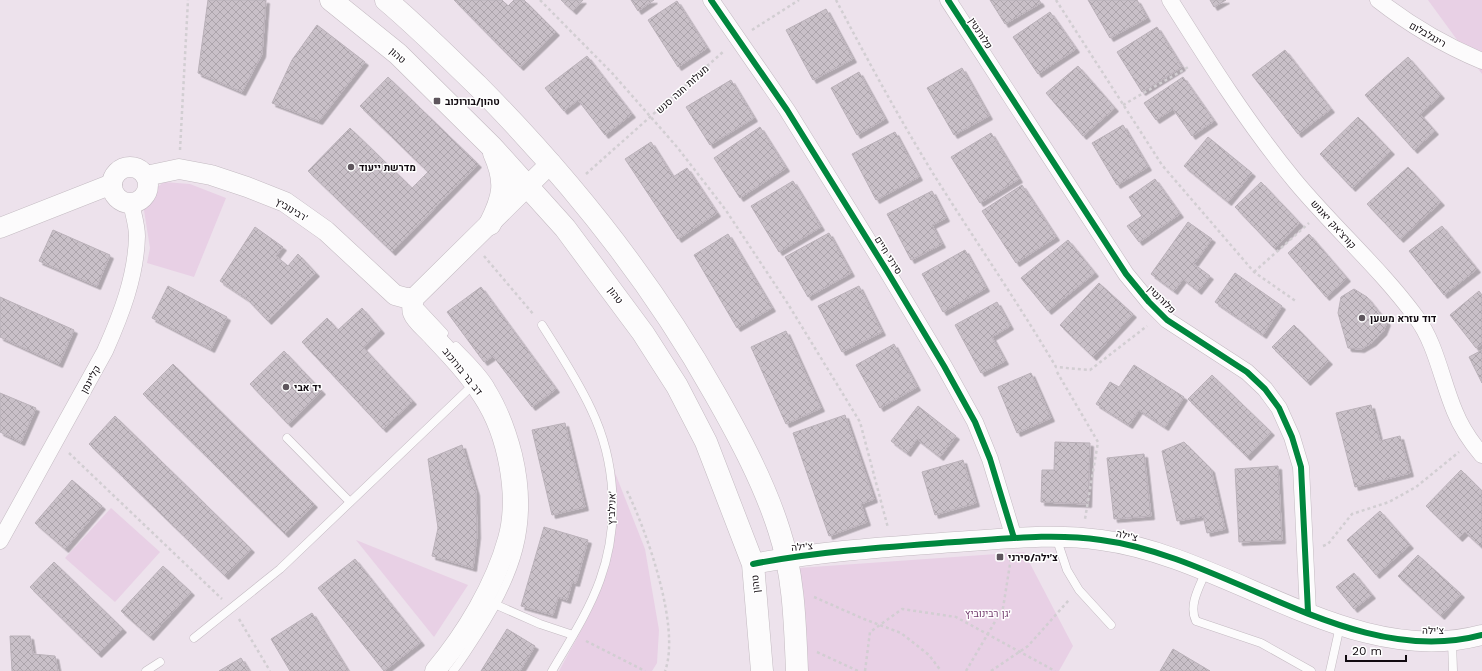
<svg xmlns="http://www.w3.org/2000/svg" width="1482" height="671" viewBox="0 0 1482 671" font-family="'Work Sans',Heebo,sans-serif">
	<defs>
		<pattern id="building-cross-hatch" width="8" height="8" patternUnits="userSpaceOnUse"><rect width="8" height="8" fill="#c9c0c8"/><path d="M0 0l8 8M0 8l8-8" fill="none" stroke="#aca4ab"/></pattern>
		<filter id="shadow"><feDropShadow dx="3.5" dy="3.5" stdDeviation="0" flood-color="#0004"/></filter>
	</defs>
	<rect width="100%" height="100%" fill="#ede2ec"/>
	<g fill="#e8d0e5">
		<path d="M1428,0H1482V74Z"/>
		<path d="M164,182L190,184L226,198L194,277L147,263L150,248L143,204L151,192Z"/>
		<path d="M612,465L645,549L659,630L657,663L652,671H559C589,615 617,574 616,508C616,493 616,480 612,465Z"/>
		<path d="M111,508L160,552L115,602L65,558Z"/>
		<path d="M356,540L468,585L434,637Z"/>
		<path d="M1024,552L1073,646L1059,671H808L798,568Z"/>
	</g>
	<g fill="url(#building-cross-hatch)" stroke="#bab1b9" filter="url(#shadow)">
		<path d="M208,0H266L262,54L242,92L198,73Z"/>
		<path d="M454,0H502L508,6L514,0H524L556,32L520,67Z"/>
		<path d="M561,0H583L573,11Z"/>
		<path d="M631,0H654L638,11Z"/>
		<path d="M990,0H1039L1041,3L1005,24Z"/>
		<path d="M1088,0H1137L1147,18L1110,38Z"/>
		<path d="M1210,0H1226L1214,7Z"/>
		<path d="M677,1L707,48L678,67L648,20Z"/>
		<path d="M826,9L853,59L813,80L786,30Z"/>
		<path d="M1050,12L1076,49L1038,74L1013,37Z"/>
		<path d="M317,25L365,62L319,121L272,103L292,60Z"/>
		<path d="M1157,27L1182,67L1142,92L1117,52Z"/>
		<path d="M1285,50L1331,109L1298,134L1252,75Z"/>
		<path d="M587,56L632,114L605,135L578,100L564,111L545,88Z"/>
		<path d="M1408,57L1441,95L1420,114L1435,131L1414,150L1365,95Z"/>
		<path d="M1078,66L1115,108L1083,136L1046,93Z"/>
		<path d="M962,68L989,116L954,135L927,88Z"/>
		<path d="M859,72L885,119L857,135L831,88Z"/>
		<path d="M388,77L478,164L392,252L308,171L350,128L412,188L428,172L360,106Z"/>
		<path d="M1183,77L1214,121L1192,136L1173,109L1156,120L1144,103Z"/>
		<path d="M731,80L754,118L710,145L686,107Z"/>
		<path d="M1358,117L1391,151L1352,188L1320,154Z"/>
		<path d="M1123,125L1148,167L1117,185L1092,143Z"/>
		<path d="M760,127L786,168L740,198L714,158Z"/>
		<path d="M895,132L919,177L876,200L852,154Z"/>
		<path d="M991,133L1019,179L980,203L951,157Z"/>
		<path d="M1208,137L1252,173L1228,202L1184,166Z"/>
		<path d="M651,142L673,177L687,168L717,213L678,239L625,159Z"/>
		<path d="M1408,167L1441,202L1400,239L1367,204Z"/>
		<path d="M1155,179L1180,214L1139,242L1127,226L1142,216L1129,197Z"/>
		<path d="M793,181L821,227L779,252L751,206Z"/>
		<path d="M1261,182L1300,223L1274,248L1235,207Z"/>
		<path d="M1022,185L1056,237L1016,263L982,211Z"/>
		<path d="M932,191L946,218L932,225L942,244L911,260L887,214Z"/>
		<path d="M1188,222L1212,239L1194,264L1210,276L1198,291L1183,279L1174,291L1151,274Z"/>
		<path d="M1442,226L1477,269L1444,295L1409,251Z"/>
		<path d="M255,227L283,247L276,256L288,266L298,254L316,273L268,321L247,299L220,281Z"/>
		<path d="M53,230L110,255L97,286L39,261Z"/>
		<path d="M829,233L851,273L808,297L785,257Z"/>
		<path d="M728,234L772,308L737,328L694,255Z"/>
		<path d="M1309,234L1347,278L1326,297L1288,253Z"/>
		<path d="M1068,240L1095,273L1048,311L1021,278Z"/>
		<path d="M965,250L986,288L943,312L922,274Z"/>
		<path d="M1235,273L1282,306L1263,335L1215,302Z"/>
		<path d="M1099,283L1133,314L1093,357L1060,325Z"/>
		<path d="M168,286L227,317L211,349L152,318Z"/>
		<path d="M859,286L882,332L842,352L818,306Z"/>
		<path d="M481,287L556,389L532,407L493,356L484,362L447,312Z"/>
		<path d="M1354,289L1367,297L1387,322L1383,332L1373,342L1361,349L1348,348L1338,313L1341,297Z"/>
		<path d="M1479,291L1482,295V344L1476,348L1450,315Z"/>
		<path d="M0,297L74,330L59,364L0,337Z"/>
		<path d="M997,302L1010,326L992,337L1005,361L981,373L955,325Z"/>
		<path d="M362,308L381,330L363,347L413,401L383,429L302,342L327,318L338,330Z"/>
		<path d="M1294,325L1329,361L1307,382L1272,347Z"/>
		<path d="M786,331L821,408L786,424L751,347Z"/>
		<path d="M894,344L917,387L880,408L856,365Z"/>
		<path d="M1482,350V383L1469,357Z"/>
		<path d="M284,351L322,391L288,424L250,384Z"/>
		<path d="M173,364L314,504L285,534L143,394Z"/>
		<path d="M1134,365L1184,397L1165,427L1139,410L1129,425L1096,404L1110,382L1119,387Z"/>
		<path d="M1031,373L1051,418L1017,433L998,387Z"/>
		<path d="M1212,375L1271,432L1247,457L1188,399Z"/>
		<path d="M0,393L36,408L21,442L0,432Z"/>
		<path d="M1371,405L1380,441L1400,436L1410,473L1355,487L1336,413Z"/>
		<path d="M918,406L956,436L940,457L917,439L907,453L891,441Z"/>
		<path d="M845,415L874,499L861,504L867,522L829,536L793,433Z"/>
		<path d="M115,416L251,549L225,576L89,444Z"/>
		<path d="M565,423L585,507L552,515L532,430Z"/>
		<path d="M1055,442L1090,443L1088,504L1041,502L1042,470H1054Z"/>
		<path d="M1184,442L1211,469L1225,529L1207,533L1203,516L1177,521L1162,451Z"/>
		<path d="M462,445L476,492L477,535L473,568L432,556L438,528L428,459Z"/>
		<path d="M1144,454L1151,516L1114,519L1107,458Z"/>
		<path d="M963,460L976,503L935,515L922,472Z"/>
		<path d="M1278,466L1282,540L1239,542L1235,469Z"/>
		<path d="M1461,470L1482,491V544L1480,546L1465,532L1459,538L1426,506Z"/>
		<path d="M72,480L102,506L65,549L35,523Z"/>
		<path d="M1380,511L1410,545L1376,575L1347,540Z"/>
		<path d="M544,527L588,540L576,583L572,582L567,600L558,597L553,615L521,606Z"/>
		<path d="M1418,555L1461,594L1441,616L1398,576Z"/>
		<path d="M355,559L421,642L384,671L318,588Z"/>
		<path d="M54,562L123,629L98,654L30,587Z"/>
		<path d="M163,566L191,592L150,637L121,611Z"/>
		<path d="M1354,573L1372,595L1354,609L1336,587Z"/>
		<path d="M312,613L348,671H290L271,639Z"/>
		<path d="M507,629L535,646L520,671H481Z"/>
		<path d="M10,636H30L33,654L55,656L58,671H12Z"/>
		<path d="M1173,649L1210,671H1160Z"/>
		<path d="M241,658L249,671H219Z"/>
	</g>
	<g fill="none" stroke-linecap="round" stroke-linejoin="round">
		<g stroke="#c3bac1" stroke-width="9">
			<g id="service">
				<path d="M416,303L444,333"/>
				<path d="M542,325C559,352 577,379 591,409C616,461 620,525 600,580C589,611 569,642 552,671"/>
				<path d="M287,438L350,502"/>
				<path d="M1056,537L1067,570L1079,590L1111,625"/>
				<path d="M1206,571C1200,586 1188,605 1196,621L1261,643L1311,671"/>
				<path d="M492,603L540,624L573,635"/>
				<path d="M194,638L280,569L474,384"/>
				<path d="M1452,641L1453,671"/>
				<path d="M146,671L160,662"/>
				<path d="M453,671C462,660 469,648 477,636C516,576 535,525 518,454C512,430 504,408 491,387C482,371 468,359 456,346"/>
				<path d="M1330,671L1340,626"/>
			</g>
		</g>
		<g stroke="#c3bac1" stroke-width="17">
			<g id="minor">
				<path d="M711,0L787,110L887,271L944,366L975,422L990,459L1014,538"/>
				<path d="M948,0L1126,274L1149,302L1167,320L1247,372L1265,389L1279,408L1292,437L1301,467L1308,612"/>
				<path d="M1170,0C1209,62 1248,124 1295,181C1334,228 1380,268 1416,317C1436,343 1442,382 1455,412C1461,427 1471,442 1482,455"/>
				<path d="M1378,0C1410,25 1444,45 1482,61"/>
				<path d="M0,541L105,351C121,315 136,277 137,236C137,225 133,213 131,203"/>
			</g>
		</g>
		<g stroke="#c3bac1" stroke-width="21">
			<g id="tertiary">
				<circle cx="130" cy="185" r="18"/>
				<path d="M146,176L179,169L211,175L247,187L285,202L326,231L395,295L406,298H414"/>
				<path d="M0,228L112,184"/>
				<path d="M753,564C819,551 887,547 955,542C1003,539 1053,533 1101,540C1227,556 1353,670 1482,635"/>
				<path d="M435,671C466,634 495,586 508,539C520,496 508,434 483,396C469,374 451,355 433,336C427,329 416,321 413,313C411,308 413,303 414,298L551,163"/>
			</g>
		</g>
		<g stroke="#c3bac1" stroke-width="23">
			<g id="secondary">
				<path d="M331,0L398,54L492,147L565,228L643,333L677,386L706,442L753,564L762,671"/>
				<path d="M386,0C418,27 448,57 478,86C570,179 651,280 715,394C740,438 764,483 779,530C794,575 795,624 797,671"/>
				<path d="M490,224C504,197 507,182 494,153"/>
			</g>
		</g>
		<g stroke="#d2ced2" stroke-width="2.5" stroke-dasharray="3 3" stroke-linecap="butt">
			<path d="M540,0L613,74L677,147L725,209L788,304L860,422L888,528"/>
			<path d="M836,0C867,59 899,118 934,175C974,239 1017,301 1056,367L1090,370L1147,326"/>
			<path d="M1056,0L1162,165L1254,272L1297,302"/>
			<path d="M752,30L799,0"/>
			<path d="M1123,105L1190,66"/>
			<path d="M180,150L188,0"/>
			<path d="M586,174L724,51"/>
			<path d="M484,256L534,315"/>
			<path d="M1254,272L1309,223"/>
			<path d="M1057,372L1098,442L1085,519"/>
			<path d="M69,453L222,599"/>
			<path d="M627,491C647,532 681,628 665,671"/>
			<path d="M1323,546L1328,544L1352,514L1389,502L1416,487L1459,452"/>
			<path d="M814,597L864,619L901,633L929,655L941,671"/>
			<path d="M239,619L270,671"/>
			<path d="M586,641L645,671"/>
			<path d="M817,652L858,671"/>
			<path d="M865,671L870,632L902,609L956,617L1055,671"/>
			<path d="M966,671L1003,608L1011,558"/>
			<path d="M991,671L1028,646L1069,600"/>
		</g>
		<use href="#service" stroke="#fcfbfc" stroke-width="8"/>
		<use href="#minor" stroke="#fcfbfc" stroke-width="16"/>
		<use href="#tertiary" stroke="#fcfbfc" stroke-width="20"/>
		<use href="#secondary" stroke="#fcfbfc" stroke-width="22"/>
		<g stroke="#fff" stroke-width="8">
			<g id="cycleway">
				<path d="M711,0L787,110L887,271L944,366L975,422L990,459L1014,538"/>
				<path d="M948,0L1126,274L1149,302L1167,320L1247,372L1265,389L1279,408L1292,437L1301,467L1308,612"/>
				<path d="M753,564C819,551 887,547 955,542C1003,539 1053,533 1101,540C1227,556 1353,670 1482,635"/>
			</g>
		</g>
		<use href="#cycleway" stroke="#00873e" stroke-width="6"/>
	</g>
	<g fill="#5e565d" stroke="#fff" stroke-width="1.5">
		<rect x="433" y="97" width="8" height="8" rx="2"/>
		<circle cx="351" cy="167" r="4"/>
		<circle cx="1362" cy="318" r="4"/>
		<circle cx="286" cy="387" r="4"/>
		<rect x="996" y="553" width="8" height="8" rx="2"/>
	</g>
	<g text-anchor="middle" stroke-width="3" stroke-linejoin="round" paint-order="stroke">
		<g font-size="10" fill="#110a10" stroke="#fff">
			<text transform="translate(981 33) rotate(57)" y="4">פלורנטין</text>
			<text transform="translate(1428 34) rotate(30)" y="4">רינגלבלום</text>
			<text transform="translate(398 55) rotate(42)" y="4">טהון</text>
			<text transform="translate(682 89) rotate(-42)" y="4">מעלות חנה סנש</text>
			<text transform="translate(292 209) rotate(31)" y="4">רבינוביץ'</text>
			<text transform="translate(1334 224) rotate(48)" y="4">קורצ'אק יאנוש</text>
			<text transform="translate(889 255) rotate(58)" y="4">סירני חיים</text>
			<text transform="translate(616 295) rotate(54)" y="4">טהון</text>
			<text transform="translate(1162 299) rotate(45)" y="4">פלורנטין</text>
			<text transform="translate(463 371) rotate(51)" y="4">דב בר בורוכוב</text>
			<text transform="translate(90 379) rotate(-61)" y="4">קליינמן</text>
			<text transform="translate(611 508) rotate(-88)" y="4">אנילביץ'</text>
			<text transform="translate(1127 535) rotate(13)" y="4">צ'ילה</text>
			<text transform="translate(802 546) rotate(-5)" y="4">צ'ילה</text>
			<text transform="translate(755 584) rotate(-96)" y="4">טהון</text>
			<text transform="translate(1433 630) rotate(1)" y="4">צ'ילה</text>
		</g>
		<g font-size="10" font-weight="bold" fill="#110a10" stroke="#fff" text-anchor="start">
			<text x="445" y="105">טהון/בורוכוב</text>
			<text x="359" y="171">מדרשת ייעוד</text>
			<text x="1370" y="322">דוד עזרא משען</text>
			<text x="294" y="391">יד אבי</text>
			<text x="1008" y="561">צ׳ילה/סירני</text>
		</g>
		<g font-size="10" fill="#70396b" stroke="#fff">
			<text x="988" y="617">גן רבינוביץ'</text>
		</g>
	</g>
	<path d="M1346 655v6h60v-6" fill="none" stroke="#110a10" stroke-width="2"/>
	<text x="1352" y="655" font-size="12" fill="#110a10" stroke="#ffffff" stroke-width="3" paint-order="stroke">20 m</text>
</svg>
